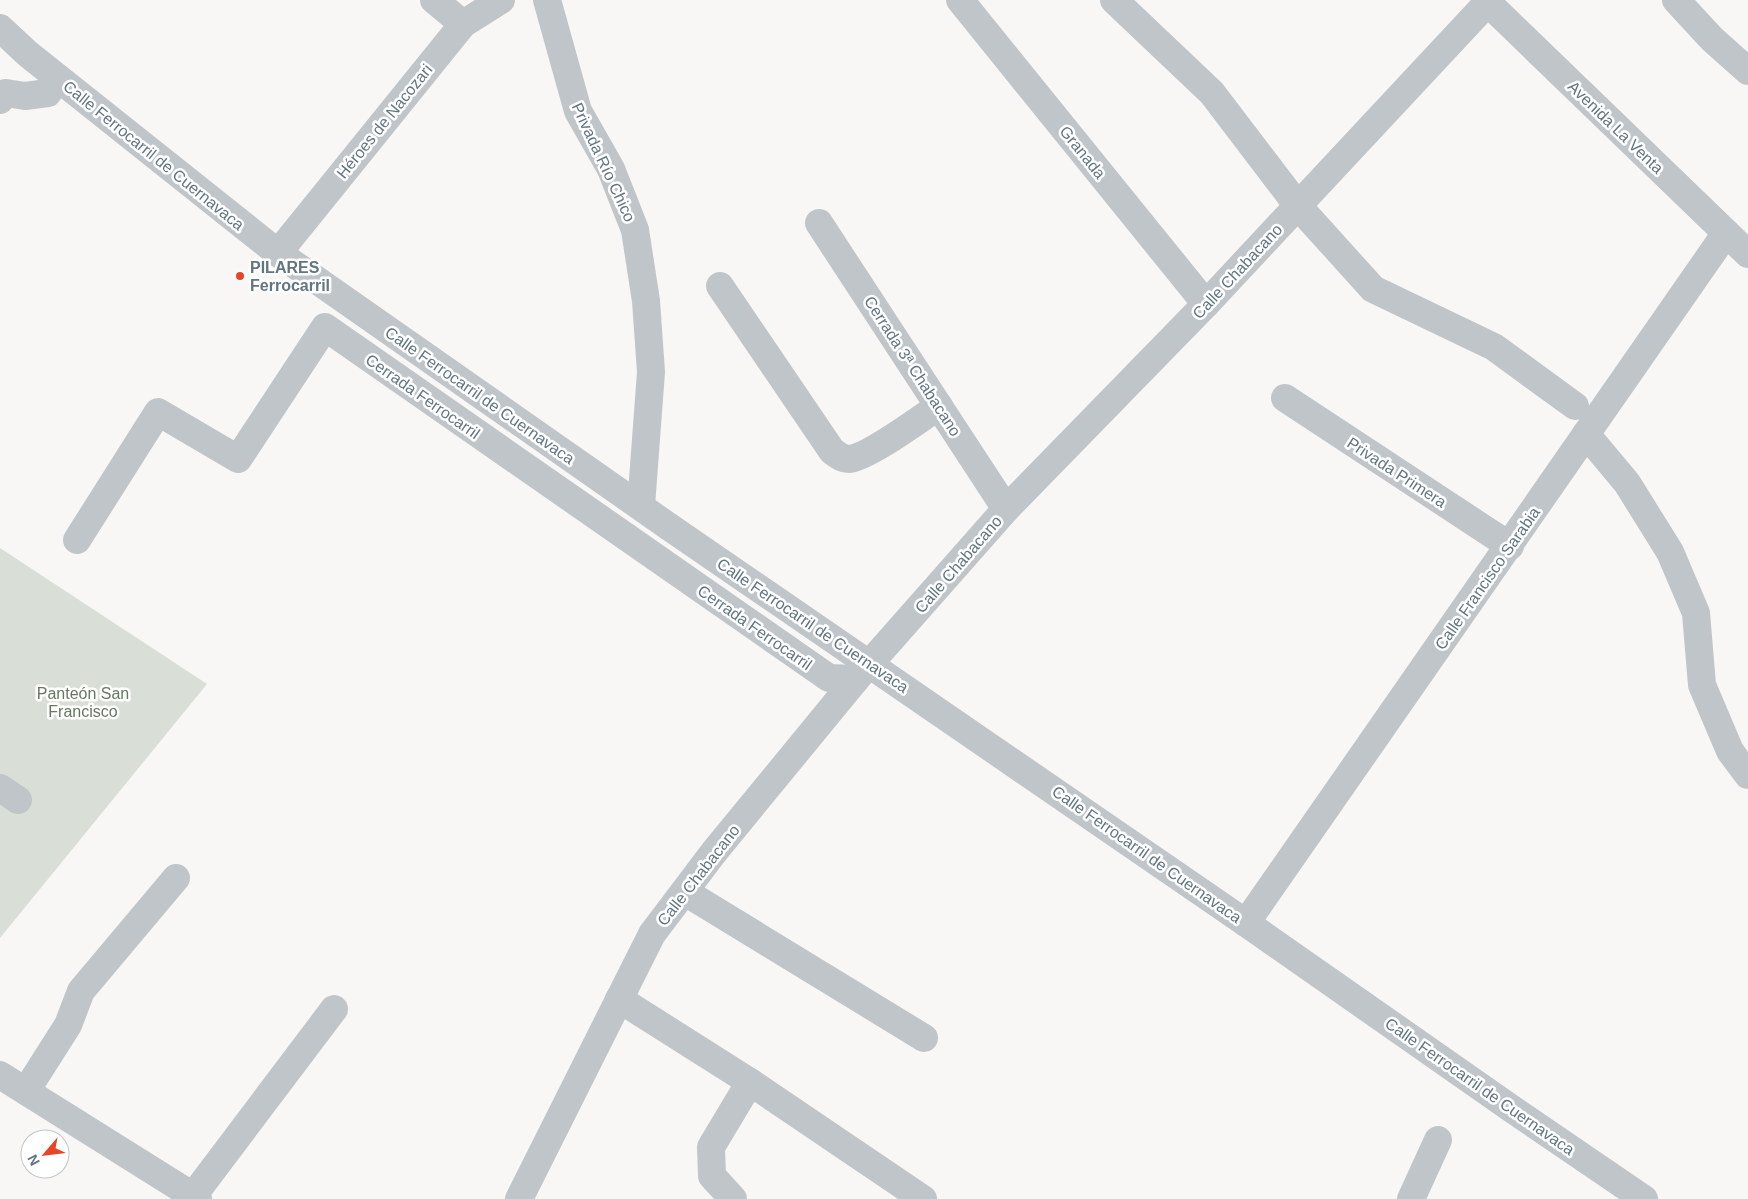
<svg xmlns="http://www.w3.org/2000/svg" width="1748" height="1199" viewBox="0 0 1748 1199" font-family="Arial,sans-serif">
	<rect width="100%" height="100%" fill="#f8f7f5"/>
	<path fill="#d9dfd6" d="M0,548L207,684L0,938Z"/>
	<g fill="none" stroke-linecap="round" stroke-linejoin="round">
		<g stroke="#c0c5c9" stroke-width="28">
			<path d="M434,0L463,24"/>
			<path d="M547,0L578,111L611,169L635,230L646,301L651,372L641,506"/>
			<path d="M960,0L1206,304"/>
			<path d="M1114,0L1212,93L1298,206L1373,289L1494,347L1575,406"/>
			<path d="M1485,0L1748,254"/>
			<path d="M1676,0L1712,39L1748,71"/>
			<path d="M0,28L28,54L278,253L668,526L1246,923L1512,1109L1644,1199"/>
			<path d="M0,100L6,93L25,96L48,93"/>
			<path d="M819,223L1006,509"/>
			<path d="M278,253L463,24L501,0"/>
			<path d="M720,286L832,451C838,455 842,459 849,459C866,458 922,418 939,406"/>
			<path d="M1285,398L1510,546"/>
			<path d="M1586,434L1627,483L1670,552L1696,613L1702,685L1730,751L1748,775"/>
			<path d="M77,540L158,412L238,459L325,327L829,678L856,679"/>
			<path d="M0,788L18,800"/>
			<path d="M685,892L924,1038"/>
			<path d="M1246,923L1726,233"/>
			<path d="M619,999L750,1082L923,1199"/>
			<path d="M0,1075L198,1199"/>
			<path d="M26,1091L68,1025L81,991L176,878"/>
			<path d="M193,1196L334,1009"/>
			<path d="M519,1199L652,934L714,852L856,679L1006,509L1206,304L1490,0"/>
			<path d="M733,1199L712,1176L711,1147L750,1082"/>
			<path d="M1411,1199L1438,1140"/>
		</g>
	</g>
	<circle fill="#e74525" stroke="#fff" stroke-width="2" cx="240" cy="276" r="5"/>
	<g text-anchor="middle" stroke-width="5" stroke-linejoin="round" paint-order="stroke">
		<g font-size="16" fill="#627580" stroke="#fff">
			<text transform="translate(384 121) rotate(-51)" y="6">Héroes de Nacozari</text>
			<text transform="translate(1616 127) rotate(44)" y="6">Avenida La Venta</text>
			<text transform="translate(1083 152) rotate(51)" y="6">Granada</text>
			<text transform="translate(154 155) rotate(39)" y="6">Calle Ferrocarril de Cuernavaca</text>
			<text transform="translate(604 162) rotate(65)" y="6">Privada Río Chico</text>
			<text transform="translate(1237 271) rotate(-47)" y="6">Calle Chabacano</text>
			<text transform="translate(913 366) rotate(57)" y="6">Cerrada 3ª Chabacano</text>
			<text transform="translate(480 395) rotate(35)" y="6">Calle Ferrocarril de Cuernavaca</text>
			<text transform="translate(423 396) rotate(35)" y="6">Cerrada Ferrocarril</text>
			<text transform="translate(1397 472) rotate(33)" y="6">Privada Primera</text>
			<text transform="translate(958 564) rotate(-49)" y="6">Calle Chabacano</text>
			<text transform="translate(1487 578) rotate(-55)" y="6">Calle Francisco Sarabia</text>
			<text transform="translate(813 625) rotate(34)" y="6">Calle Ferrocarril de Cuernavaca</text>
			<text transform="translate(755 627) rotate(35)" y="6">Cerrada Ferrocarril</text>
			<text transform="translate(1147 854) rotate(35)" y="6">Calle Ferrocarril de Cuernavaca</text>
			<text transform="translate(698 875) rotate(-52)" y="6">Calle Chabacano</text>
			<text transform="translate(1480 1086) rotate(35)" y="6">Calle Ferrocarril de Cuernavaca</text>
		</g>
		<g font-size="16" font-weight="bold" fill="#627580" stroke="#fff" text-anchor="start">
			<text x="250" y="273">PILARES<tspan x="250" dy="18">Ferrocarril</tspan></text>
		</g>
		<g font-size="16" fill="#667861" stroke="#fff">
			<text x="83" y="699">Panteón San<tspan x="83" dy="18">Francisco</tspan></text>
		</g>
	</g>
	<g transform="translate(45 1154) rotate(242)"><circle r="24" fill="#ffffff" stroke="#c0c8cc"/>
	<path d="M0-4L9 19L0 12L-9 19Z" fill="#e74525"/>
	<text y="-8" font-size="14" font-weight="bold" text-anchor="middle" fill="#627580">N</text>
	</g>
</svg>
